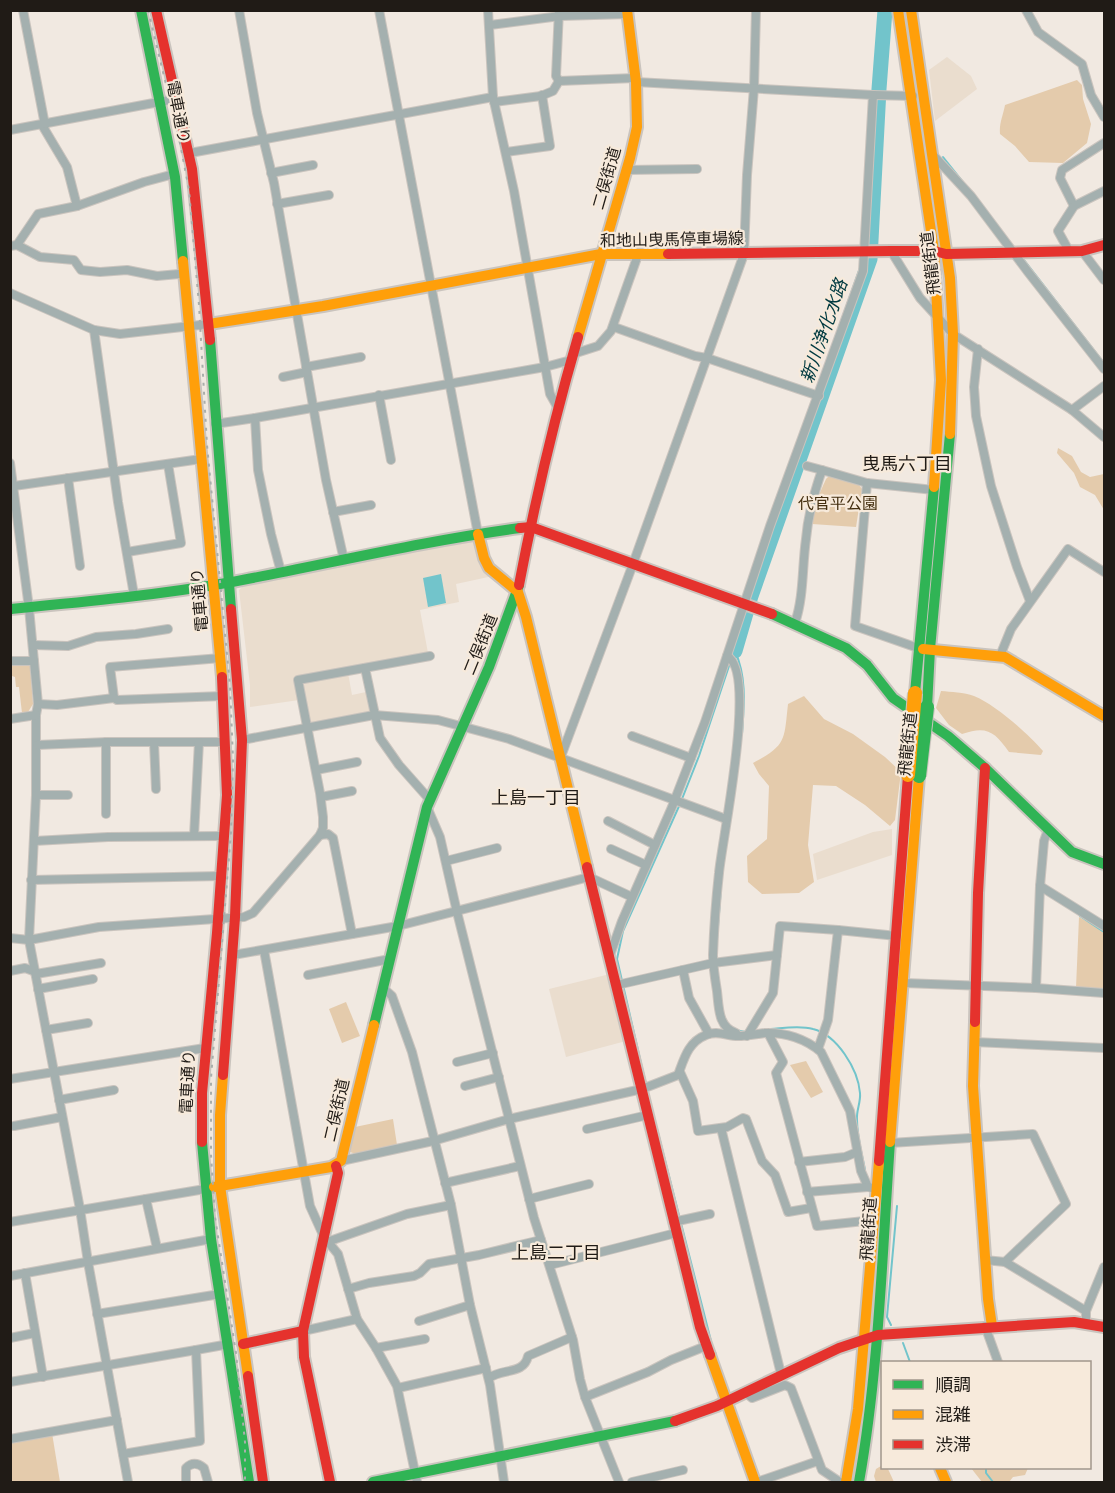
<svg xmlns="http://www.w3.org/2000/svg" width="1115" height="1493" viewBox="0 0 1115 1493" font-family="'Archivo Narrow','Noto Sans JP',sans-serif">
	<rect width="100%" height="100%" fill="#f1e9e1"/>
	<g fill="#eaddce">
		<path d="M947,57L971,76L977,89L935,121L929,70Z"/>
		<path d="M476,538L493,576L456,584L459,602L420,610L428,653L297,678L299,700L250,707V685L239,590L246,583Z"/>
		<path d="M348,673L352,695L366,692L370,712L310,724L302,682Z"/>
		<path d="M892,829V855L817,880L813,854L873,832Z"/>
		<path d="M610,974L626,1041L566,1057L549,989Z"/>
	</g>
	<g fill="#e4cbac">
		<path d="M1077,80L1082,85L1083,99L1091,124L1087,143L1063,163L1029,162L1015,146L1000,134C999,123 1003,116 1005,105Z"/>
		<path d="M1058,448L1072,456L1081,472L1090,477L1104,474V510L1095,495L1080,487L1074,473L1057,453Z"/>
		<path d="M829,476L859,485L862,489L856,527L812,524L814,506L826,479Z"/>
		<path d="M11,665H30L33,704L28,712L22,713L19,687H16L15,677L12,676Z"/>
		<path d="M941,691C951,692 964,692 974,696C996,705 1027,733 1043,751L1041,755L1009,752C995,732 987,725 962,734L949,725L936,708Z"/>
		<path d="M804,696L824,719L853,734L885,757L901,772L895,820L890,826L865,805L836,786L813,785L808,845L814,882L799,893L762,894L748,882L747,856L767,839L769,786L759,774L753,763C787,745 784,740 788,704Z"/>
		<path d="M1079,917L1104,931V989L1076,988Z"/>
		<path d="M346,1002L360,1036L342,1043L329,1009Z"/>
		<path d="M806,1061L823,1092L811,1098L790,1065Z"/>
		<path d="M393,1119L397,1145L356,1154L350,1152L355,1127Z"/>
		<path d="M52,1433L60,1482H11V1440Z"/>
		<path d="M881,1466L888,1469L894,1482H876L874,1476L876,1469Z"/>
		<path d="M971,1468H1028L1025,1475L1013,1477L1009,1482H982Z"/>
	</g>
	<path fill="#72c4cb" d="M441,574L446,603L428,607L423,578Z"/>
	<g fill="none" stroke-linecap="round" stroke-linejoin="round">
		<g stroke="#72c4cb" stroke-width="2">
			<path d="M943,157L963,182"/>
			<path d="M1024,260L1104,363"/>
			<path d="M735,651C747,678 744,705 742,734"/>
			<path d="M732,658L735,651"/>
			<path d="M682,799L699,756L730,663"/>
			<path d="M1080,916L1104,932"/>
			<path d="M717,939L721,888"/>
			<path d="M771,1029C784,1028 800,1025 813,1029C837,1035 858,1069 860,1093C861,1102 856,1111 857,1120C857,1137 862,1154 865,1170"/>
			<path d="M736,1030L745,1032"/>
			<path d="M646,1085L617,959L623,931L680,804"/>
			<path d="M657,1129L711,1341"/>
			<path d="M891,1325L887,1317L897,1206"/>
			<path d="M903,1343L910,1362"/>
			<path d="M986,1468V1473L993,1482"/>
		</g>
		<path stroke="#72c4cb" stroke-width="15" d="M735,651L751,596L870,259L879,89L885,10"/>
		<g stroke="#cac4be" stroke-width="10">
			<g id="street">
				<path d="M23,10L45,125"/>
				<path d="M239,10L257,113L274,183L326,480L344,560"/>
				<path d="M379,10L478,534"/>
				<path d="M488,10L493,97L514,191L550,394L558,408"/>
				<path d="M559,10L556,76L559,81"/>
				<path d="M1026,10L1038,32L1082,64L1091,95L1104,117"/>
				<path d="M490,25L560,16L628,14"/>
				<path d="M873,95L913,96"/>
				<path d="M494,102L541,96L553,91L559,81L635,78"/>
				<path d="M42,125L67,167L77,206L144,182L174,174"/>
				<path d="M10,130L175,99"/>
				<path d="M506,152L550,146L542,95"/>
				<path d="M190,153L493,97"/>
				<path d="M933,155L971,196L1028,272L1104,369"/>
				<path d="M627,170L697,169"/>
				<path d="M271,173L313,165"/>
				<path d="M277,204L329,195"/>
				<path d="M1074,206L1060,178L1062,170L1104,143"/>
				<path d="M17,245L38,214L77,206"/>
				<path d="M10,246L17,245L40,257L74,260L81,270L100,272L127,270L157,276L179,274"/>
				<path d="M891,251L920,298L953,334L1072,410L1104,437"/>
				<path d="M1069,251L1058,231L1074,206L1104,191"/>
				<path d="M1082,251L1104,280"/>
				<path d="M10,293L94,330L120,334L209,324"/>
				<path d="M614,327L695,356L707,358L819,396"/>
				<path d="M94,330L118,502L134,595"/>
				<path d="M978,349L974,387L976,416L991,486L1017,567L1030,601"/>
				<path d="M573,354L598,346L611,331L638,255"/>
				<path d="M306,367L361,357"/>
				<path d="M283,377L307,372"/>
				<path d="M379,395L391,460"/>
				<path d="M1072,410L1104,386"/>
				<path d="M255,418L545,367L571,360"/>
				<path d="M215,424L255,418L258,470L271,534L281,572"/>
				<path d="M10,463L29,608L38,704L36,715V795L29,940L80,1209L88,1262L128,1482"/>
				<path d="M807,466L822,470"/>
				<path d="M68,478L80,566"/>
				<path d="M867,483L855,626L918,648"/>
				<path d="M14,486L201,459"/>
				<path d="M333,512L371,505"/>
				<path d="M127,552L181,543L168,464"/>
				<path d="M795,623C804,596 802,567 806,539C808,515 814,493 822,470L867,483L934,490"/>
				<path d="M33,645L68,646L96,637L136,634L168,629"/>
				<path d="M727,656C758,672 722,839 719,873C716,900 714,928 713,955C713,967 715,979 717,991C719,1008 718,1027 736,1033"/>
				<path d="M1000,656L1011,629L1068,549L1104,572"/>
				<path d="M10,661H34"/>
				<path d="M365,668L380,738L399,765L430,800"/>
				<path d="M114,698L110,667L221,658"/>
				<path d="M38,704L57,705L114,698L117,700L223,696"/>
				<path d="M10,719L36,715"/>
				<path d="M632,736L691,758"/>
				<path d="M242,740L374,715L438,720L509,739L726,819"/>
				<path d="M154,742L156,789"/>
				<path d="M37,745L108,742H225"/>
				<path d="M560,759L633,564L744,254L747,175L754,88L756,10"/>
				<path d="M316,770L357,762"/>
				<path d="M36,795H68"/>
				<path d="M321,797L352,791"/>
				<path d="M427,807L440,837L457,912L534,1218L573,1340L580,1379L585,1397L619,1482"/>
				<path d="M106,814V742"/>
				<path d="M608,821L655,845"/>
				<path d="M320,835L328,834L333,838L352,934"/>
				<path d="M194,836L199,742"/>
				<path d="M34,841L108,837L223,836"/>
				<path d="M611,849L646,865"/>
				<path d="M446,861L497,848"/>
				<path d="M31,880L221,876"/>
				<path d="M1040,886L1044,841L1048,830"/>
				<path d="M10,938L29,940L99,927L244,917L253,913L320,835L323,828V817L320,793L298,680L430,656"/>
				<path d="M264,950L310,1206L324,1237L338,1254L357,1319L376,1348L397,1386L417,1482"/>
				<path d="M233,955L398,926L589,877L632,897"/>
				<path d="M610,955L622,921L672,807L705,722L770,526L863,271L873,95L636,82"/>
				<path d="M683,970L689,998L709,1034"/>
				<path d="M10,971L25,968L36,972"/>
				<path d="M36,974L101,963"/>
				<path d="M308,975L390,959"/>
				<path d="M904,983L1036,988L1040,886L1104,926"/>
				<path d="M617,985L713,963L777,955"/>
				<path d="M383,988L392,996L412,1052L451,1205L470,1305L490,1385L504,1482"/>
				<path d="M1036,988L1104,993"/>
				<path d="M38,989L93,979"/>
				<path d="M46,1030L88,1023"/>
				<path d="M768,1033L782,1060L783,1062L776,1073L817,1226L874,1220"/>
				<path d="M747,1036L773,993L780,926L838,930"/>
				<path d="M974,1042L1104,1048"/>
				<path d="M818,1049L828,1020L838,930L897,936"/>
				<path d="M457,1062L493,1053"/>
				<path d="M680,1072L693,1101L698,1131L727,1127L743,1118L746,1119L762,1161L775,1175L788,1212L811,1208"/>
				<path d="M10,1079L205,1048"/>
				<path d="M465,1086L499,1077"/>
				<path d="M59,1100L114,1090"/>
				<path d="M14,1126L62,1117"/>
				<path d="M721,1128L781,1374"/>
				<path d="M587,1129L648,1115"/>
				<path d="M890,1143L1033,1134L1066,1204L1005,1262"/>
				<path d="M341,1161L433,1141L509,1119L642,1089L678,1075C684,1059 688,1042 706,1035C717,1030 727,1036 738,1036C747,1036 756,1034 765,1033C785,1032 806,1039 821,1052L850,1111L861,1171L868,1187L876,1189"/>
				<path d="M799,1162L845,1157L857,1152"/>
				<path d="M445,1183L520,1166"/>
				<path d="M807,1192L868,1187"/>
				<path d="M146,1199L157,1248"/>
				<path d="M529,1199L589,1184"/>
				<path d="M10,1222L205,1189"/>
				<path d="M673,1222L710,1214"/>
				<path d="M327,1242L407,1214L451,1205"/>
				<path d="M985,1260L1005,1262L1086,1311"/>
				<path d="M550,1265L676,1233"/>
				<path d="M25,1273L43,1377"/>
				<path d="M10,1276L211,1239"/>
				<path d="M348,1289L369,1283L414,1276L420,1273L429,1264L479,1255L541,1240"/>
				<path d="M97,1314L220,1294"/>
				<path d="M419,1321L470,1305"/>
				<path d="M1086,1323V1311L1104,1267"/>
				<path d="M985,1326L998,1362"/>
				<path d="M303,1331L357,1319"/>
				<path d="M10,1338L35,1333"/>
				<path d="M376,1348L425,1339"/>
				<path d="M489,1378C502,1368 524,1375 528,1356L572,1337"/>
				<path d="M10,1382L196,1350"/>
				<path d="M398,1388L486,1368"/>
				<path d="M745,1392L752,1398L785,1385L791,1388L822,1470L840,1482"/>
				<path d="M585,1397L648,1372L671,1360L706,1346"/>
				<path d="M10,1439L117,1420"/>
				<path d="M123,1454L200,1441L196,1350L229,1344"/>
				<path d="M186,1482V1468C192,1462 198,1463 204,1468L208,1482"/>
				<path d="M632,1482L683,1470"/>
				<path d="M757,1482L818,1461"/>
			</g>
		</g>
		<g stroke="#cac4be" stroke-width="14">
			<g id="fast">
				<path d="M141,10L175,177L183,261"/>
				<path d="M210,340L231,609"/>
				<path d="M10,609C84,602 159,595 232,582C328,564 423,541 520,528"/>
				<path d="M772,614L846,648L867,665L893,698L948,736L985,768L1072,852L1104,864"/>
				<path d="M915,693L934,487"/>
				<path d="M927,707L930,649L950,434"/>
				<path d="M374,1025L427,807L489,667L519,585"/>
				<path d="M202,1142L211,1239L249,1482"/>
				<path d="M373,1482L675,1421"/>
				<path d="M859,1482C879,1369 882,1256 890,1142"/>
			</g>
		</g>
		<g stroke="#cac4be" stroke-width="14">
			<g id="slow">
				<path d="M898,10L934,251L941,380L934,487"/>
				<path d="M911,10L950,278L953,334L950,434"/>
				<path d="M183,261L222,677"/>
				<path d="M209,324L323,306L601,254H668"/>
				<path d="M578,337L630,158L637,127L636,82L627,10"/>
				<path d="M478,534L484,558L489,568L518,592L526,617L587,867"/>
				<path d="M923,649L1005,657L1104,716"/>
				<path d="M975,1022L973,1086L988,1299L992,1326"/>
				<path d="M223,1075L220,1115V1186L248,1376"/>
				<path d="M890,1142L919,776"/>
				<path d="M214,1187L331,1167L341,1161L374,1025"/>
				<path d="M710,1355L755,1482"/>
				<path d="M940,1468L946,1482"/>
				<path d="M846,1482L858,1409L879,1161"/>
			</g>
		</g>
		<g stroke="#cac4be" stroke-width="14">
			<g id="jam">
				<path d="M156,10L192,169L210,340"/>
				<path d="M668,254L891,251H934L946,254L1082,251L1104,245"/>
				<path d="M520,528L531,527L772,614"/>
				<path d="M519,585C535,501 554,419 578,337"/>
				<path d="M587,867L700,1327L710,1355"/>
				<path d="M975,1022L978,893L985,768"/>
				<path d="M223,1075L235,917L242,740L231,609"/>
				<path d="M202,1142V1093L217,933L227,795L222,677"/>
				<path d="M879,1161L908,775"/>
				<path d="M243,1344L303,1331"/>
				<path d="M248,1376L263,1482"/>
				<path d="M675,1421L717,1406L839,1348L878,1335L1074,1322L1104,1327"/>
				<path d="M330,1482L304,1357L303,1331L338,1173L336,1166"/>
			</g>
		</g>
		<use href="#street" stroke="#a4b0af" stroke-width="8"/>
		<use href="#fast" stroke="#30b455" stroke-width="10"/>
		<use href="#slow" stroke="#ff9f0a" stroke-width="10"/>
		<use href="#jam" stroke="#e5322d" stroke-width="10"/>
		<path stroke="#a9aeab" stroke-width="2" stroke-dasharray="3 6" stroke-linecap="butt" d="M148,10L179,138L189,190L199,305L207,445L230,686L233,759L231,832L211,1078V1155L215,1217L236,1353L245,1442V1482"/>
		<g stroke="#cac4be" stroke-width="16" stroke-linecap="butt">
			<path id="fast-bridge" d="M919,776L927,707"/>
		</g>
		<g stroke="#cac4be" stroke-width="16" stroke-linecap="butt">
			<path id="slow-bridge" d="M908,775L915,693"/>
		</g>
		<use href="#fast-bridge" stroke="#30b455" stroke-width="14"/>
		<use href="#slow-bridge" stroke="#ff9f0a" stroke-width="14"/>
	</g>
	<g text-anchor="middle" stroke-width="4.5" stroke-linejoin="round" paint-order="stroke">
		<g font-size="16" fill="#201b16" stroke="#f7eadb">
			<text transform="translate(179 112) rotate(79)" y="6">電車通り</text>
			<text transform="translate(606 178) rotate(-74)" y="6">二俣街道</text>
			<text transform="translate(672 239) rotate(-1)" y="6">和地山曳馬停車場線</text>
			<text transform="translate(930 263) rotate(-97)" y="6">飛龍街道</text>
			<text transform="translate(199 600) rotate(-95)" y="6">電車通り</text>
			<text transform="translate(480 644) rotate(-68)" y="6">二俣街道</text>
			<text transform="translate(907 744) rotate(-84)" y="6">飛龍街道</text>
			<text transform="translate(187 1082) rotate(-87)" y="6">電車通り</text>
			<text transform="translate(336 1110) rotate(-77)" y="6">二俣街道</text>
			<text transform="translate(868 1229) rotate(-86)" y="6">飛龍街道</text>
		</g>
		<g font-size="16" fill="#442f10" stroke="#f7eadb">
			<text x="838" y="509">代官平公園</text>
		</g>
		<g font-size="18" font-style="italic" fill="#013a40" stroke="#f7eadb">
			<text transform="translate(824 331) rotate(-71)" y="6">新川浄化水路</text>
		</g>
		<g font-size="18" fill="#201b16" stroke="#f7eadb">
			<text x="907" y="470">曳馬六丁目</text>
			<text x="536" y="804">上島一丁目</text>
			<text x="556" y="1259">上島二丁目</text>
		</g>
	</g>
	<rect width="1115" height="1493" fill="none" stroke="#201b16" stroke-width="24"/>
	<rect x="881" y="1361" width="210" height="108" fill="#f7eadb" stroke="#a1978c" stroke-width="1.5"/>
	<rect x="893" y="1380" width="30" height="9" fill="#30b455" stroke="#a1978c" stroke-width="1.5"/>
	<text x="935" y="1391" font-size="18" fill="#201b16">順調</text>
	<rect x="893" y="1410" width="30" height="9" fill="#ff9f0a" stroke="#a1978c" stroke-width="1.5"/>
	<text x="935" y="1421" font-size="18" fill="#201b16">混雑</text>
	<rect x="893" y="1440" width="30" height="9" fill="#e5322d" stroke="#a1978c" stroke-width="1.5"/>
	<text x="935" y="1451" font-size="18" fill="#201b16">渋滞</text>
</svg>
